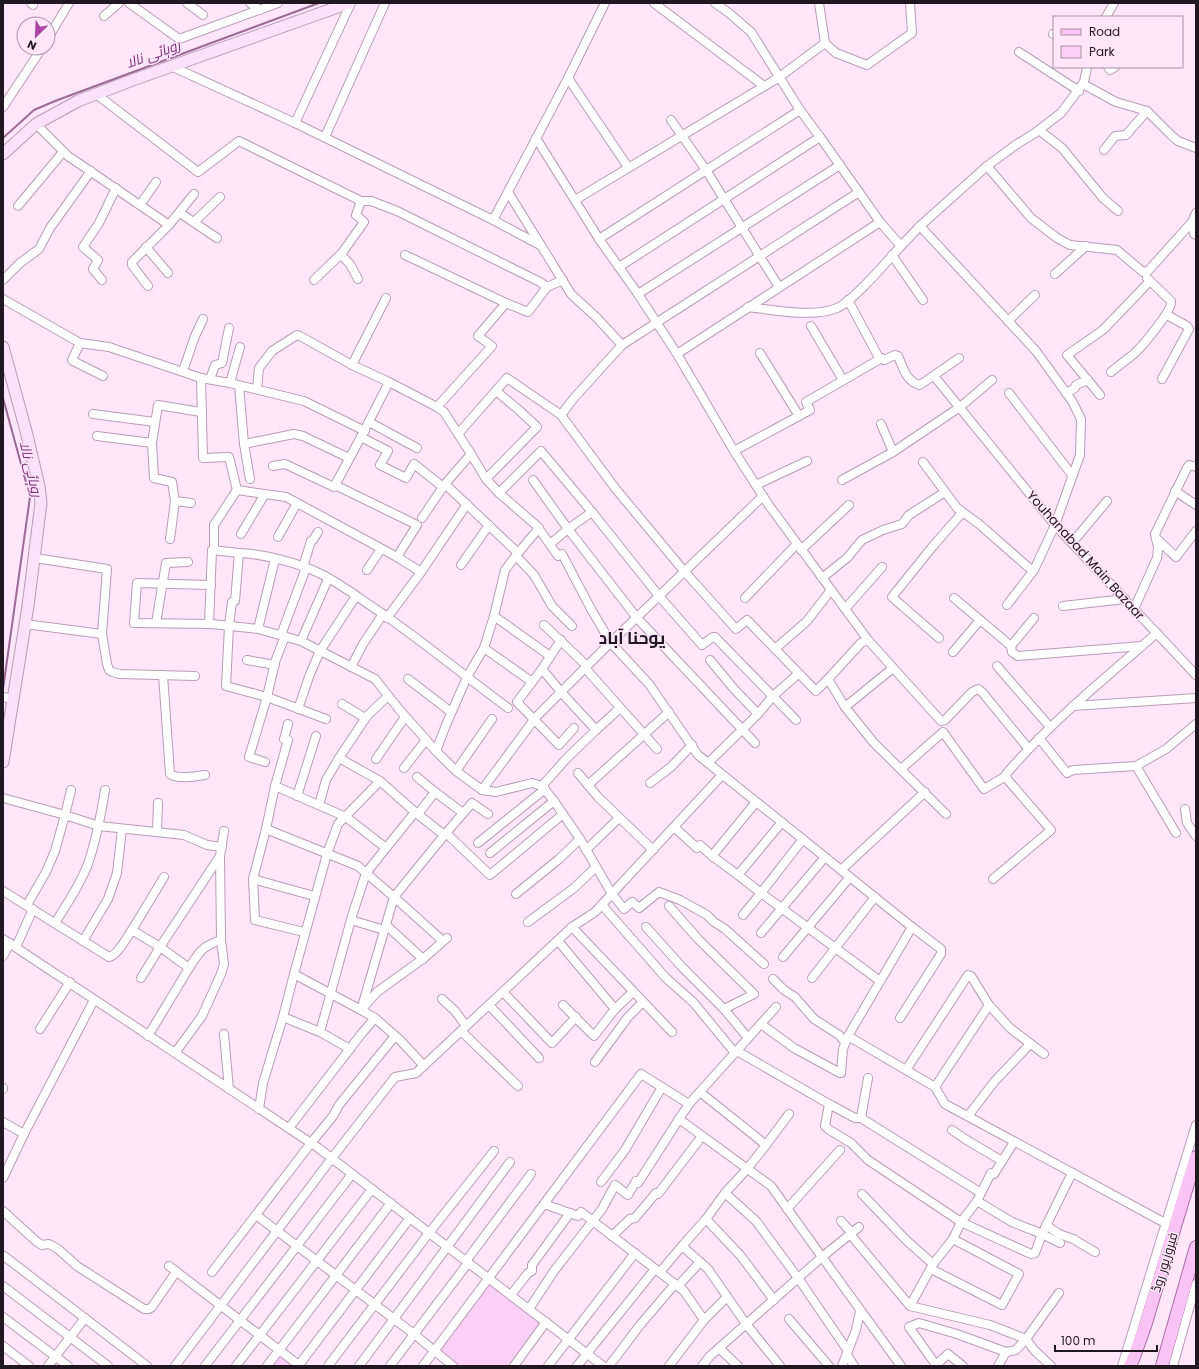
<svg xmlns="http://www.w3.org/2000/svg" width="1199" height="1369" viewBox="0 0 1199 1369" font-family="Poppins,Cairo,sans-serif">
	<rect width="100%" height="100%" fill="#ffe6fb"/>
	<g fill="#fccff7">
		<path d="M489,1278L546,1322L514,1366H453L434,1351Z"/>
		<path d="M279,1350L300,1366H267Z"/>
	</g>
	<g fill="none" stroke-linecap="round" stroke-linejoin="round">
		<g stroke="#9c6a97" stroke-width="2">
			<path d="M3,138L34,110L55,101L319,3"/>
			<path d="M3,398L30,497L3,689"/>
		</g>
		<g stroke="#b89cb5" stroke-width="10">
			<g id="street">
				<path d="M31,3L33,5"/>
				<path d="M129,3L179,39L278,3"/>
				<path d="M187,3L203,15"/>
				<path d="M250,3L260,10"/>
				<path d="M654,3L764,86"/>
				<path d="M715,3L729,13L751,32L800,110L820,137L880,222L901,246L920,226L987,166L1017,144L1035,133L1061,113L1084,82L1087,67"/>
				<path d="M819,3L825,43L836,53L867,65L912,33L910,3"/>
				<path d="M104,16L119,3"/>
				<path d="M1106,17L1114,3"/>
				<path d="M1053,34H1054"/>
				<path d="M48,38L69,3"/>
				<path d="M1019,52L1079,91"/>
				<path d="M173,67L295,123L493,220L568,78L605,3"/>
				<path d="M1108,67L1110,70L1115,67"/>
				<path d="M568,78L628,167"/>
				<path d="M1083,84L1116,102L1147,111L1170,134L1178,141L1196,148"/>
				<path d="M96,94L198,172L239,141L361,201H371L397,211L540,282L547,287L563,280"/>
				<path d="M3,107L42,48"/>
				<path d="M671,120L706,170L779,287"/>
				<path d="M295,123L351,3"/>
				<path d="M36,124L68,156L169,225"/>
				<path d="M1039,130L1062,148L1103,198L1118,211"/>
				<path d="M325,137L385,3"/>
				<path d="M536,138L599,239L638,294L677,354L734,451L768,504L868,640L941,721L945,720L972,692L978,689L982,692L1028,748"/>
				<path d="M1104,150L1115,136L1126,135L1147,111"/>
				<path d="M987,166L1031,218L1057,238L1070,245L1117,250L1143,272L1148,271L1192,222"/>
				<path d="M508,192L571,294L596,317L622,345L859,192"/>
				<path d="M575,200L778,78L825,43"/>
				<path d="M140,205L156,182"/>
				<path d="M18,206L63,152"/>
				<path d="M180,213L217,238"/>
				<path d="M1196,213L1192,222L1194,234L1196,235"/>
				<path d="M493,220L540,245"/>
				<path d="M194,222L220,197"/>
				<path d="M920,226L1036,351L1072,401L1081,419L1080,455L1055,525L1034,570L1028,567L979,524L957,508L923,462"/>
				<path d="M599,239L800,110"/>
				<path d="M146,247L168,273"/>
				<path d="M405,255L506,303"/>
				<path d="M892,255L923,300"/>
				<path d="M619,267L820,137"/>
				<path d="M1055,274L1086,246"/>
				<path d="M358,279L350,264L342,256V253L364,222L356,215L361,201"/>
				<path d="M3,280L20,263L39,249L50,228L91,171"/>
				<path d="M102,280L93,269L98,260L83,247L99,223L116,188"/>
				<path d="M314,280L342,253"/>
				<path d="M148,286L132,265V262L169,225L194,194"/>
				<path d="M638,294L840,165"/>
				<path d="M3,299L80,343L109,347L201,378L230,383L304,401L365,431"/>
				<path d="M848,300L878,356L884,360L895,355L898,356C903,367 906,382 920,385L959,358"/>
				<path d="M748,307C773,310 814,318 837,308C853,302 887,261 901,246"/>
				<path d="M1008,321L1035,295"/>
				<path d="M811,326L843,380"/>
				<path d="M80,343L72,360L73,361L103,376"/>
				<path d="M677,354L880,222"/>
				<path d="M352,365L386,298"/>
				<path d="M183,371L195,336L203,319"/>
				<path d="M1111,372C1119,365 1128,359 1136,352C1143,345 1173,310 1171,301L1147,278"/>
				<path d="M934,376L1055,525L1196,675"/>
				<path d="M201,378L203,458L229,457L237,490"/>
				<path d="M210,379L215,365L222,363L229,328"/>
				<path d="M1162,379L1189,329L1187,326L1167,315"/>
				<path d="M230,383L240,347"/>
				<path d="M239,385L244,444L250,479"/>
				<path d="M257,389L259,368L272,351L297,335L300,336L352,365L389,382L437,407L444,412L471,454L445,484L518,553"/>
				<path d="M1009,393L1072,475"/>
				<path d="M1066,393L1075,388L1076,385L1088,380"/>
				<path d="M1100,395L1067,355L1103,330L1149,282"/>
				<path d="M437,407L492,346L478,336L506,303L528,312L547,287"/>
				<path d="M93,414L155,422"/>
				<path d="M561,415L574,398L622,345"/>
				<path d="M799,416L810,410L806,402L880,359"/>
				<path d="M369,422L417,448"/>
				<path d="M881,424L893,452L960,407L992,380"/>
				<path d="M458,434L507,378L561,415L615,488L684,571L736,629L747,620L816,691L828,679L845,707L874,743L946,814"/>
				<path d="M97,436L152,443"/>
				<path d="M361,437L388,451L380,465L406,478L414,464L443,487"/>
				<path d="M244,444L294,434L303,436L349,458"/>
				<path d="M734,451L799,416L760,353"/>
				<path d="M471,454L486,479L499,493L537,526L558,556L562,554L591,609L611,643L649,684L698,755L912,927L848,1036L843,1049L841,1073H840L794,1048L761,1024"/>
				<path d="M273,466L285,464L334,487L361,437L389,382"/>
				<path d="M486,479L537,427L520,411L496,391"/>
				<path d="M533,480L568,529L637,618L755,743"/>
				<path d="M842,480L893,452"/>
				<path d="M335,485L417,525L397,557"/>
				<path d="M756,485L807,461"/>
				<path d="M1175,491L1196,505"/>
				<path d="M499,493L541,451L592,512"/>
				<path d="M191,503L175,501L172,482L154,478L152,443L158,405L201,412"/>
				<path d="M422,518L445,484"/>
				<path d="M539,528L518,553L505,570L494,616L550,656"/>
				<path d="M241,534L265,494"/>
				<path d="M278,537L297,503"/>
				<path d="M1156,538L1176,557L1196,531"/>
				<path d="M170,539L175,501"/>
				<path d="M1072,543L1107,501"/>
				<path d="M550,544L568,529L592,512L659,596L702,645L713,637H715L796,720"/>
				<path d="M214,550V525L237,490L286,497L397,557L421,572"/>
				<path d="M801,550L849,505"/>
				<path d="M516,556L534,575L552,606L572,626"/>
				<path d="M35,558L107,569L102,634L107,664L109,670L112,672L120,674L195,676"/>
				<path d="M461,565L489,525"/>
				<path d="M303,567L311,541L313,540L318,532"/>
				<path d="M367,570L381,549"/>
				<path d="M822,578L847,558L862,540L883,530L902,524L909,515L945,492"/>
				<path d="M211,585L137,583L134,623L212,624L258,629L301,641L375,679L398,708L436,751L456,771L482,790L496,792L532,783L542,786L554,801L580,839L612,894L624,909L632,902L639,908L659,892L680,900L707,915L714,922L725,929L764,964"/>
				<path d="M745,598L797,544"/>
				<path d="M954,598L1011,646L1012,652L1018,656L1142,646"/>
				<path d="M1007,605L1034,570"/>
				<path d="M1063,606L1125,599"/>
				<path d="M845,609L882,567"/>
				<path d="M1134,609L1157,558L1158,548L1155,534L1187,468L1189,465L1196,467"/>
				<path d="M383,614C426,644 466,677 508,708"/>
				<path d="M387,618L421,572L467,504"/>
				<path d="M156,623L166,563L188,562"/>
				<path d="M25,624L102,634"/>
				<path d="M209,624L212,550L239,553"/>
				<path d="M544,625L587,666"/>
				<path d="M258,629L275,559"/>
				<path d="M281,635L306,568"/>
				<path d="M939,638L892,597L933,546L962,513"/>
				<path d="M561,640L542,669L561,692L596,730L620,708"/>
				<path d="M301,641L328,579"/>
				<path d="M1011,646L1034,618"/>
				<path d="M484,648L532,682"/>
				<path d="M775,649L807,621L831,590"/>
				<path d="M953,652L980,620"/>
				<path d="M247,660L275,665"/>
				<path d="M710,660L734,689L758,714L773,696L798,674"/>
				<path d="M997,666L1050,727"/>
				<path d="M585,668L657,749"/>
				<path d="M542,669L517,702L559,745L574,728"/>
				<path d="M163,675L170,774C178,780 196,776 205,775"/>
				<path d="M408,679L451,712"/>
				<path d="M828,679L861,643L868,640"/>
				<path d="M3,697L13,699"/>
				<path d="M342,704L365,718"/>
				<path d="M1073,706L1196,698"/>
				<path d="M845,707L893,668"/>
				<path d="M298,709L310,674L320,651L356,596"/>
				<path d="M326,719L267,697L226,686L229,626L232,602L235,601L239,553C264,554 300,563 323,575C344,586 363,601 383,614L363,644L351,667"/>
				<path d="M288,724L284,739L288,740L275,786L346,817L386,848"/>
				<path d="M1039,738L1067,773L1073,770L1136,766L1166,749L1196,724"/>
				<path d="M436,751L446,725L467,677L484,648L494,616"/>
				<path d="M339,758L380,781"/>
				<path d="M376,759L405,717"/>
				<path d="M265,762L249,757L267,697L275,662L285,636"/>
				<path d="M708,763L758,714"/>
				<path d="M1136,766L1176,833"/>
				<path d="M404,768L426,740"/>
				<path d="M901,769L943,732L984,789L1006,776"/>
				<path d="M456,771L492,719"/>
				<path d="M578,773L598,797L653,850"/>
				<path d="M417,777L435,792"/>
				<path d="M650,783L671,767L692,745"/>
				<path d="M588,785L669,712"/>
				<path d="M275,786L266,829L358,866L366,873L415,812L444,835"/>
				<path d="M542,786L567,758L596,730"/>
				<path d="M71,790L65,815L99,826L184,835L207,845L222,847"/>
				<path d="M482,790L536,717L608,645L763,496"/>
				<path d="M297,796L316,736"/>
				<path d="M3,798L65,815L55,851L46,872L27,905"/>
				<path d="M319,805L326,780L339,758L367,716L388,696"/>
				<path d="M1185,809L1187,823L1196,836"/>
				<path d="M415,812L380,781L338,824L327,854L294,974L361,1010L377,992L424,958L447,938"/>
				<path d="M418,814L435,792L463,813"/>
				<path d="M488,814L472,803L446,833L490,875L563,814"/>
				<path d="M674,827L697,848L700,845L712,856L756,802"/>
				<path d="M157,832L158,803"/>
				<path d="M478,843L545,789"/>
				<path d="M586,850L619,818"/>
				<path d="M490,853L554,801"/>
				<path d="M712,856L738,875L782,822"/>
				<path d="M841,870L925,792"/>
				<path d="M738,875L761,893L803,839"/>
				<path d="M253,879L266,829"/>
				<path d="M993,879L1051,830L1007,779L1006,774C1051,722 1105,678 1157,633"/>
				<path d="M3,891L109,957C117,956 127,937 132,930"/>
				<path d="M516,894L559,859L580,839"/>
				<path d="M602,905L666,978L693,1002L735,1053"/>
				<path d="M669,906L699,940L754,994L724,1009"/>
				<path d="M743,915L761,893L880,981"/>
				<path d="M351,920L384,930"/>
				<path d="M528,922L574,888L596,867"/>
				<path d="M55,923C67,904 80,885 88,864C96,840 101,815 105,790"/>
				<path d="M386,925L423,959"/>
				<path d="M572,927L672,1032"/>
				<path d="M646,927L682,967L724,1009L748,1038"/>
				<path d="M304,932L255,920L253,879L314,896"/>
				<path d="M761,933L825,857"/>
				<path d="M3,939L317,1147L603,1366"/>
				<path d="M83,941L108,899L117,873L122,829"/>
				<path d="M443,941L394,897L446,833"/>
				<path d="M558,941L615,1009L633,992"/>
				<path d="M16,947L33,909"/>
				<path d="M3,956L10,943"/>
				<path d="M783,957L850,877"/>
				<path d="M189,968C200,951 201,947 221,940"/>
				<path d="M294,974L283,1017L320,1032"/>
				<path d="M141,978L160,947L132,930L164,877"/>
				<path d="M812,978L875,897"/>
				<path d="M773,979L784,990L795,997L814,1019L839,1035L845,1042"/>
				<path d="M503,992L552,1043L576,1017"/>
				<path d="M442,999L455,1011L466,1026"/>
				<path d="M489,1005L539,1058"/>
				<path d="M563,1005L594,1036L615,1009"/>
				<path d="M900,1018L941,954V949L912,927"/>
				<path d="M40,1029L70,982"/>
				<path d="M461,1031L518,1086"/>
				<path d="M224,1034L229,1089"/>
				<path d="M148,1036L189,968L160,947L220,856L224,831"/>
				<path d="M848,1036L935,1087L945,1104L1165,1223"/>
				<path d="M350,1049L320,1032L352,916L366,873L394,897L361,1010L375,1018"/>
				<path d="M737,1051L829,1104L855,1118H861"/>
				<path d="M175,1053L202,1016L221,974L224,964L221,940L220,856"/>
				<path d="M595,1062L628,1017L643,1002"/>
				<path d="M906,1070L968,975L971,976L989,1005L1010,1028L1044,1054"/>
				<path d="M868,1078L861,1118L981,1193"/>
				<path d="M935,1087L989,1005"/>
				<path d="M3,1088V1089"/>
				<path d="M700,1092L766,1145L747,1169L725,1193L756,1221L798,1278L848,1351"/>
				<path d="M689,1104L776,1007"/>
				<path d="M829,1104L825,1126L828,1129L851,1143L868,1160L961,1222L1031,1254L1035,1253L1042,1234L1072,1173"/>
				<path d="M259,1109L263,1083L283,1017"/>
				<path d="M968,1116L994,1082L1030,1044"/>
				<path d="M3,1122L24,1134"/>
				<path d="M289,1128L362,1033L375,1018L401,1041L424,1066"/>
				<path d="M952,1130L965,1139L1002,1161"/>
				<path d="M766,1145L789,1114"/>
				<path d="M3,1178L24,1134L94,1000"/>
				<path d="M601,1182L625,1150L662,1087"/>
				<path d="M725,1193L706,1219L740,1255L774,1300"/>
				<path d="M862,1194L906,1240L933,1264"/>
				<path d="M977,1201L1012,1222L1042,1234L1060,1243"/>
				<path d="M544,1204L578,1216L581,1212L684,1291L704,1320L727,1297"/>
				<path d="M787,1209L840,1150"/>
				<path d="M3,1211L37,1242L42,1245L49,1244L58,1249L77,1266L144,1309H149L152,1307L176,1272"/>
				<path d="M256,1215L414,1334L453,1366"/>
				<path d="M706,1219L682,1246L708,1269L746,1324L780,1366"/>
				<path d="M841,1221L852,1233"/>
				<path d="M1046,1225L1059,1234L1073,1239L1095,1252"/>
				<path d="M859,1227L822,1257L901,1366"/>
				<path d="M850,1234L910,1306L990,1325L1026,1339L1034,1350L1051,1366"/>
				<path d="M612,1236L630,1219L635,1218L656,1193L658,1194L702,1136"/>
				<path d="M3,1258L4,1256L147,1366"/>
				<path d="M466,1261L531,1174"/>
				<path d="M169,1266L300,1366"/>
				<path d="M931,1269L1002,1305L1019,1274L953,1239"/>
				<path d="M212,1272L311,1143L333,1116L339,1105L395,1036"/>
				<path d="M660,1272L682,1246"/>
				<path d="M3,1286L108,1366"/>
				<path d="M678,1286L700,1262"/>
				<path d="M511,1295L528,1273L532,1271V1265L570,1213"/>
				<path d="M910,1306L933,1264L953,1239L961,1222L977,1201L991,1173L994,1174L1014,1142"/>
				<path d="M529,1309L554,1271L602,1209L615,1185L628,1195L636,1181L638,1183L679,1119"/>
				<path d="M3,1317L68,1366"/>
				<path d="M789,1319L829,1366"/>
				<path d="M3,1346L29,1366"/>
				<path d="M719,1348L738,1366"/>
				<path d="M847,1355L854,1366"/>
				<path d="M299,1365L410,1218"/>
				<path d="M48,1366L85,1318"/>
				<path d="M175,1366L332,1158L395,1077L416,1073L572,927L595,912L722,775"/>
				<path d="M205,1366L352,1174"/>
				<path d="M236,1366L372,1189"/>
				<path d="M267,1366L391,1203"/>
				<path d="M328,1366L429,1233L494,1151"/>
				<path d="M359,1366L510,1162"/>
				<path d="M390,1366L468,1263"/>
				<path d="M423,1366L641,1074L689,1104L679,1119L771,1186L822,1257L710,1356L702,1366"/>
				<path d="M514,1366L546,1322"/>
				<path d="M548,1366L635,1253"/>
				<path d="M577,1366L655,1269"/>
				<path d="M609,1366L640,1325L675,1284"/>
				<path d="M669,1366L704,1320"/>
				<path d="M842,1366L856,1330L860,1311"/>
				<path d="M963,1366L948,1354L936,1365L909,1327L919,1323L957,1334L1006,1352"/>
				<path d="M998,1366L1006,1352L1016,1350L1026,1339L1059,1293"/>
				<path d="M1122,1366L1196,1125"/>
				<path d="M1173,1366L1196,1284"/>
			</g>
		</g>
		<g stroke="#b89cb5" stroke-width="13">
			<g id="secondary">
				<path d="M3,154L36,124L78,101L130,81L349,3"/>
				<path d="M3,347L26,431L39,486L41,503L28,606L3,762"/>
			</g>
		</g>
		<g stroke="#ab6da5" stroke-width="14">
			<g id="primary">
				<path d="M1130,1366L1134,1357L1145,1326L1196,1157"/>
				<path d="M1162,1366L1196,1247"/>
			</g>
		</g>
		<use href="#street" stroke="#fff" stroke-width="8"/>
		<use href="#secondary" stroke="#fce1fa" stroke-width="11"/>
		<use href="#primary" stroke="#f9c3f4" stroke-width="12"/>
	</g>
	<g text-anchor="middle" stroke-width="3" stroke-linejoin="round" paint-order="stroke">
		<g font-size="13" fill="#211720" stroke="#ffe6fb">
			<text transform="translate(1086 555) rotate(48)" y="5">Youhanabad Main Bazaar</text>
			<text transform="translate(1164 1262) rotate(-73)" y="5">فیروزپور روڈ</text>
		</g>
		<g font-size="14" font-style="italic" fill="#7e3079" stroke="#ffe6fb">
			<text transform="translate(153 54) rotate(-20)" y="5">روہائی نالا</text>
			<text transform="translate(31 469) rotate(77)" y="5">روہائی نالا</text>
		</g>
		<g font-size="17" font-weight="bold" fill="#211720" stroke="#ffe6fb">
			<text x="632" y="644">یوحنا آباد</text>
		</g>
	</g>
	<rect width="1199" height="1369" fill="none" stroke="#211720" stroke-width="8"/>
	<rect x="1053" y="16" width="130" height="52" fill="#ffe6fb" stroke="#a693a3"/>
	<rect x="1061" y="29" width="20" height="6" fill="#f9c3f4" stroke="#a693a3"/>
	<text x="1089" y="36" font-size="12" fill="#211720">Road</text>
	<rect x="1061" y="46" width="20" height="12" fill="#fccff7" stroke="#a693a3"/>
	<text x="1089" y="56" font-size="12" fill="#211720">Park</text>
	<g transform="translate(36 36) rotate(204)"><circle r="19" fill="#ffe6fb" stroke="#a693a3"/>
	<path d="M0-3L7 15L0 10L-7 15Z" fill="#ab43a5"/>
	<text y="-6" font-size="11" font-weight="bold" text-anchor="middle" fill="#211720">N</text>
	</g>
	<path d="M1055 1345v6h102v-6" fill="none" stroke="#211720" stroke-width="2"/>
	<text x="1061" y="1345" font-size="12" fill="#211720" stroke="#ffe6fb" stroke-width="3" paint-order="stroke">100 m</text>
</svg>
